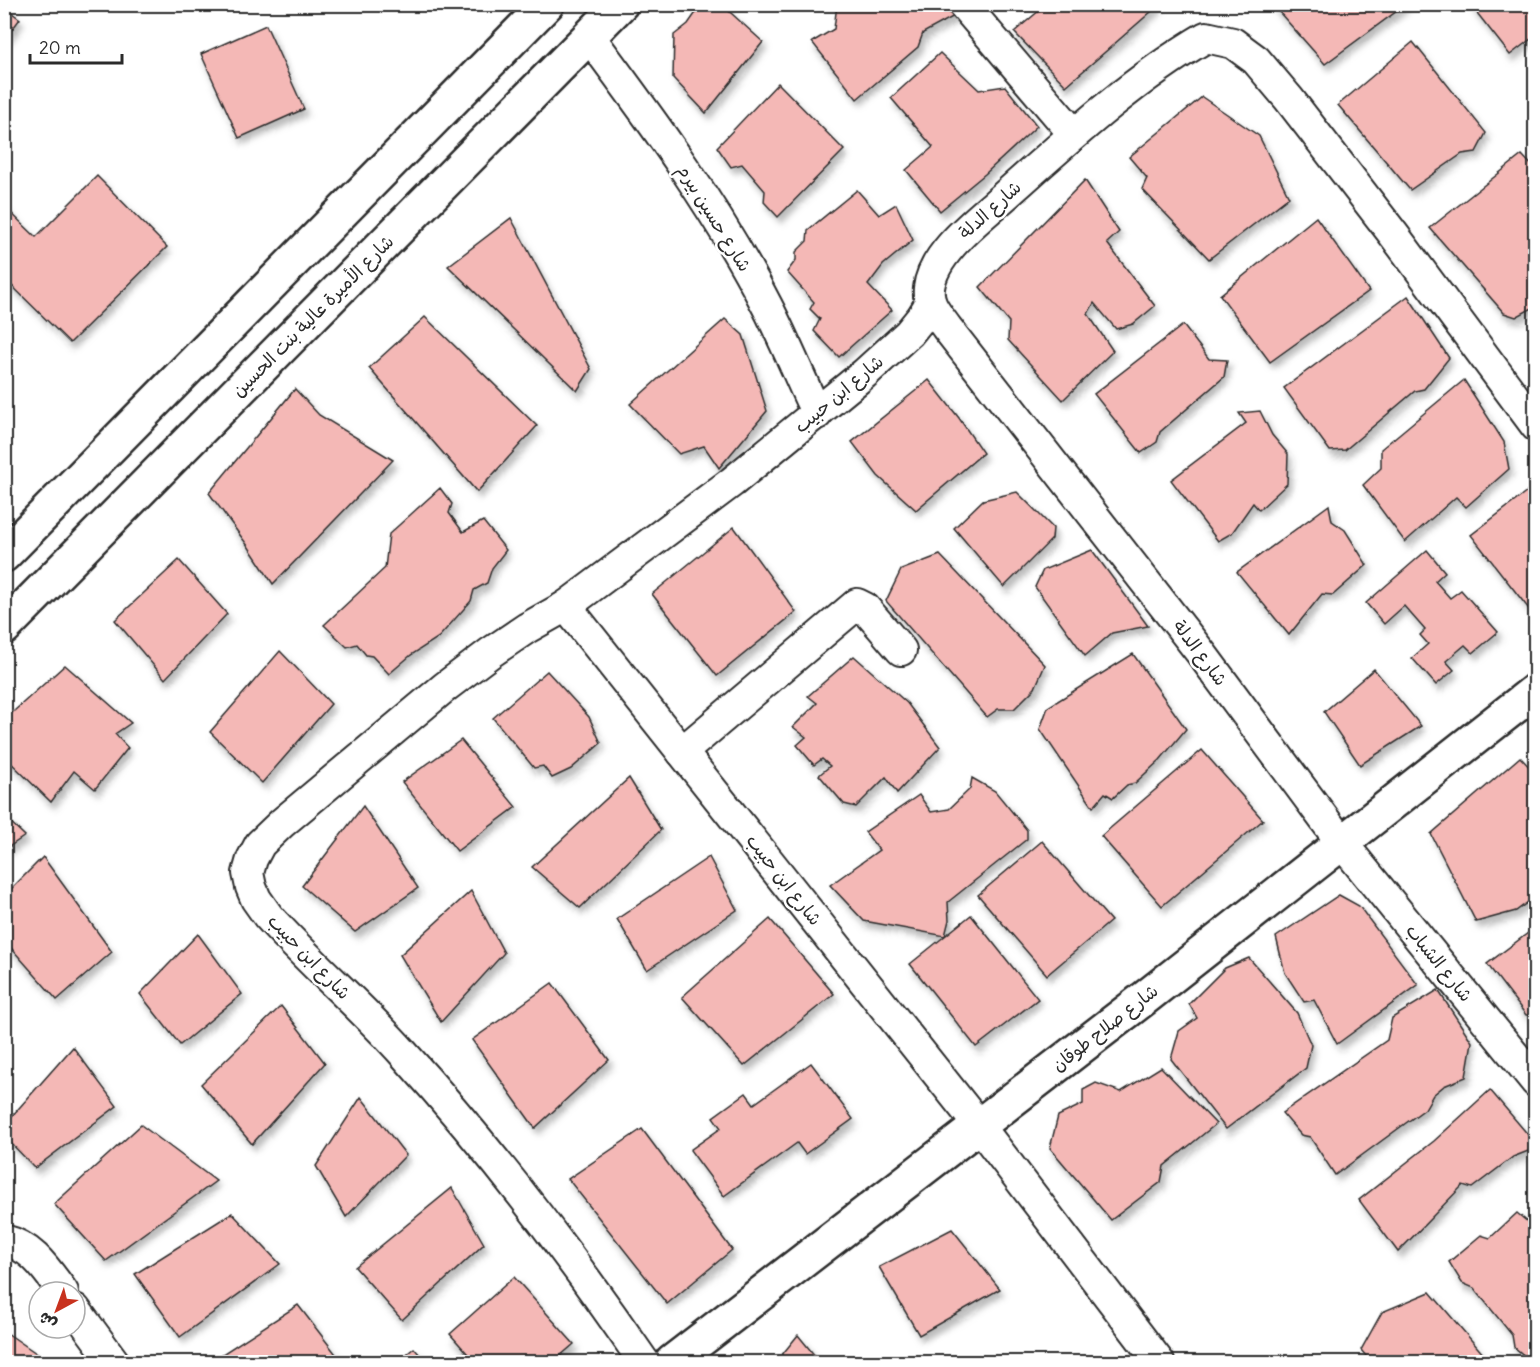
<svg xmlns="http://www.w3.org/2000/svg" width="1540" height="1367" viewBox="0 0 1540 1367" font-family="Delius,'Playpen Sans Arabic',sans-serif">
	<defs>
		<filter id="shadow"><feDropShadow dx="3.5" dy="6" stdDeviation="3" flood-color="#0004"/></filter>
	</defs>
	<rect width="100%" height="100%" fill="#fff"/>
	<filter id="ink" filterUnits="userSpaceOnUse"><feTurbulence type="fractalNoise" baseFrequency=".0167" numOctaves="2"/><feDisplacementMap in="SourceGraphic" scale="12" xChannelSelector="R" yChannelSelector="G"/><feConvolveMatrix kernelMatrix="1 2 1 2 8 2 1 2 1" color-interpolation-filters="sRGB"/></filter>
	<g filter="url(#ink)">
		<g fill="#f4b8b6" stroke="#2b2b2b" stroke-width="1.5" filter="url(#shadow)">
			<path d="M702,4H721L763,42L706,113L673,78L674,35L688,24Z"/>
			<path d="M837,4H950L958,14L923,33L918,47L857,99L812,42L834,29Z"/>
			<path d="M1047,4H1160L1066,86L1014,32Z"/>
			<path d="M1272,4H1405V5L1325,64Z"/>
			<path d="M1470,4H1536V35L1510,55Z"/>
			<path d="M4,7L20,19L4,40Z"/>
			<path d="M266,25L304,109L239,138L201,54Z"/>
			<path d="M1413,42L1486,133L1476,152L1462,154L1410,190L1338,105Z"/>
			<path d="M940,53L979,90L1005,86L1037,126L985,174L940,211L906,170L933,147L891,98Z"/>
			<path d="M778,83L844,150L778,217L764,202L765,191L742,164L731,167L717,147Z"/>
			<path d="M1202,97L1259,136L1289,197L1209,259L1142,189L1147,178L1129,157Z"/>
			<path d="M1522,155L1536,170V306L1516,317L1504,313L1430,228Z"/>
			<path d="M97,176L167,247L70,343L4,278V206L36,237Z"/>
			<path d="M1085,180L1119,232L1107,243L1155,306L1133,324L1116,329L1094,303L1088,314L1113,351L1063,400L1008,340L1009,322L980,287Z"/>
			<path d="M857,190L879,215L896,204L913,240L883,265L868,285L892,310L839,357L814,331L820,319L810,309L814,302L787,272L796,260V252L807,241L808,230Z"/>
			<path d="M1316,217L1369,291L1270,362L1220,295Z"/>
			<path d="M511,218L591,369L577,391L448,266Z"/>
			<path d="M1408,296L1449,358L1424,389L1415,391L1345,450L1330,451L1284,388Z"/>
			<path d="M425,317L537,426L477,492L369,368Z"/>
			<path d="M725,319L743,335L767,411L719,468L704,446L679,454L630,404Z"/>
			<path d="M1183,325L1209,359L1227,360L1224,377L1160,432L1157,442L1141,453L1094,394Z"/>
			<path d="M929,380L959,418L983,453L916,510L878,476L852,442Z"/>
			<path d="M1464,380L1504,442L1509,469L1466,507L1456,497L1405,542L1363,485L1381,468V449Z"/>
			<path d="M295,389L319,415L393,460L273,584L248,546L209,493Z"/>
			<path d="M1260,411L1272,435L1288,454L1287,484L1259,510L1253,503L1232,533L1218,541L1171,480L1246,423L1239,413Z"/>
			<path d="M440,488L452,504L449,513L463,532L483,521L506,550L492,568L487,583L474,590L471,601L439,637L411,655L389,674L372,656L366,655L357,644L347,647L324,625L385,568L389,534Z"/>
			<path d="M1017,492L1053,528L1052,539L1004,587L954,528L983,500Z"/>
			<path d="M1527,492L1536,501V618L1471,535Z"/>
			<path d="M1329,505L1332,521L1345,530L1367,565L1333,595L1322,594L1289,635L1237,572Z"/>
			<path d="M734,527L796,612L717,676L652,594Z"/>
			<path d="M1092,550L1148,626L1112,633L1085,656L1035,587L1043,570Z"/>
			<path d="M1427,550L1445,572L1435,581L1450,598L1461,590L1498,632L1473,653L1465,645L1446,661L1454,670L1436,685L1412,658L1428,644L1420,635L1425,630L1404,606L1384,624L1366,603Z"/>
			<path d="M940,555L1045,665L1035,688L1014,709H998L987,717L886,601L901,570Z"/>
			<path d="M179,560L227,614L165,679L115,620Z"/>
			<path d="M280,651L331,704L262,783L210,732Z"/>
			<path d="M1133,654L1186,729L1160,760L1135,783L1127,785L1113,798L1105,793L1093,807L1040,729L1048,707Z"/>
			<path d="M854,656L907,703L940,747L897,793L886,777L856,807L844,804L819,775L830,766L822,759L814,765L797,745L806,737L793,727L817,703L808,696Z"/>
			<path d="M65,665L131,723L115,734L128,748L95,789L74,771L51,802L4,756V720Z"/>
			<path d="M1374,669L1421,726L1360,765L1324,712Z"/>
			<path d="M547,671L589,717L601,743L571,769L552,778L543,766L534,768L493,718Z"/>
			<path d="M461,740L516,807L457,851L402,782Z"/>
			<path d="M1202,750L1263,820L1162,906L1101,836Z"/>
			<path d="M1520,757L1536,774V896L1516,911L1476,922L1431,834Z"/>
			<path d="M629,778L661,830L580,908L532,867Z"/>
			<path d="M972,778L995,791L1027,830V839L948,902L949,920L945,936L864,921L830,885L879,850L865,832L919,795L931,812L949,809L970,789Z"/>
			<path d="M363,806L418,888L355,932L302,886Z"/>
			<path d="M4,816L25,836L4,850Z"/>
			<path d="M1042,841L1111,921L1047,975L978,895Z"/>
			<path d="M43,857L112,952L57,1000L4,940V896Z"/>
			<path d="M709,857L737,910L647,970L617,919Z"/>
			<path d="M471,891L504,953L441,1022L400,955Z"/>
			<path d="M1339,895L1359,906L1418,985L1337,1044L1314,1000L1304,1002L1285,973L1276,937Z"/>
			<path d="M971,915L1038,999L976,1047L910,964Z"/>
			<path d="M770,919L834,994L744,1066L682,997Z"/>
			<path d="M1536,927V1015H1526L1487,964Z"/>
			<path d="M198,934L242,994L180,1045L140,994Z"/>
			<path d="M1249,958L1297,1013L1311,1045L1306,1068L1226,1129L1171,1059L1179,1031L1197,1018L1189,1004L1225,968Z"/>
			<path d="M552,983L609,1060L535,1128L472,1040Z"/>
			<path d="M1438,990L1472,1042L1466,1077L1444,1086L1433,1095L1425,1109L1335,1175L1310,1137L1301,1135L1282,1113L1387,1040L1392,1018Z"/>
			<path d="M281,1006L325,1063L252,1144L201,1084Z"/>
			<path d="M73,1047L117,1106L35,1168L4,1136V1125Z"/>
			<path d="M811,1063L853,1119L805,1154L797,1143L724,1196L690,1150L721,1128L713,1117L746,1093L754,1104Z"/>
			<path d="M1161,1067L1216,1124L1164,1166L1161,1182L1111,1220L1050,1148L1058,1116L1083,1104V1090L1096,1083L1121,1092Z"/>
			<path d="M1490,1090L1536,1144V1148L1513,1157L1472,1188L1463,1185L1398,1252L1359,1200L1434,1141Z"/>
			<path d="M361,1097L406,1155L346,1217L316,1166Z"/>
			<path d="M141,1125L216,1181L106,1261L54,1204Z"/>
			<path d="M642,1129L732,1250L667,1304L568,1179Z"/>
			<path d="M452,1188L484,1244L402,1320L355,1267Z"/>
			<path d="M232,1213L280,1264L180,1337L135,1274Z"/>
			<path d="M1517,1213L1536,1229V1362H1532L1514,1347L1512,1335L1474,1288L1462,1283L1449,1262L1481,1235L1490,1238Z"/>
			<path d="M952,1229L1000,1289L919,1335L879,1267Z"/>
			<path d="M514,1277L574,1344L553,1362H475L450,1334Z"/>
			<path d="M1430,1292L1490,1362H1371L1361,1350L1382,1312Z"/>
			<path d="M298,1305L342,1362H210Z"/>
			<path d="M4,1331L49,1362H4Z"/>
			<path d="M798,1335L820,1362H776Z"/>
			<path d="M414,1348L426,1362H397Z"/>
		</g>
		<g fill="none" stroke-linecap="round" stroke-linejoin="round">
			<g stroke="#2b2b2b" stroke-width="34">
				<g id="street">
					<path d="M963,4L1073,133"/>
					<path d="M589,36C653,122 718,210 767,306C785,341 800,378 817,414"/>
					<path d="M1536,426L1394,235L1289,99L1256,60L1233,43L1206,37C1133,80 1072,136 1009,192C984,215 933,251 929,288C927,305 938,315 947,328L1201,653L1342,843L1536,1082"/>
					<path d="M566,606L979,1126L1159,1362"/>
					<path d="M682,752L857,604L865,608L901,650"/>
					<path d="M4,1240C33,1247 46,1269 63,1292"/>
					<path d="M75,1309L114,1362"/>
					<path d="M644,1362C570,1254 491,1150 403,1053C360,1005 311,964 268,916L256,899L251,887L248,873L252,859L260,844L282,823L445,687L490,653L527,628L566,606L732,482L864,374L909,333L922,317L930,304"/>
				</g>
			</g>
			<g stroke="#2b2b2b" stroke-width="38">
				<g id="secondary">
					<path d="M4,555L547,4"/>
					<path d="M4,628L621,4"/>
					<path d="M672,1362L1146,997L1536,690"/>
				</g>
			</g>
			<use href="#street" stroke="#fff" stroke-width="30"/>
			<use href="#secondary" stroke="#fff" stroke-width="33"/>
		</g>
	</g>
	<g text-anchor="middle" stroke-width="5" stroke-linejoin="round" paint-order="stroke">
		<g font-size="18" fill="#2b2b2b" stroke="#fff">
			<text transform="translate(990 210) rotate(-42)" y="6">شارع الدلة</text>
			<text transform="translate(714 218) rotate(58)" y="6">شارع حسين بيرم</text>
			<text transform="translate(313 316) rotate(-45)" y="6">شارع الأميرة عالية بنت الحسين</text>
			<text transform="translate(839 394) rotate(-40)" y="6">شارع ابن حبيب</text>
			<text transform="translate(1200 653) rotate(53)" y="6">شارع الدلة</text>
			<text transform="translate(784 880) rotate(52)" y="6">شارع ابن حبيب</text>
			<text transform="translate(309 957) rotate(46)" y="6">شارع ابن حبيب</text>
			<text transform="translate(1439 963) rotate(51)" y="6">شارع الشباب</text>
			<text transform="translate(1105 1028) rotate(-38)" y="6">شارع صلاح طوقان</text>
		</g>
	</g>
	<rect width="1540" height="1367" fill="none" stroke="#fff" stroke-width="24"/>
	<rect x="12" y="12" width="1516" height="1343" fill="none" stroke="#2b2b2b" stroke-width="2" filter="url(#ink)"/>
	<g transform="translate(57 1310) rotate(221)"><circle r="28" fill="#ffffff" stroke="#aaaaaa" stroke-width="1.5"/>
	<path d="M0-4.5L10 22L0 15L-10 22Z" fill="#c8321e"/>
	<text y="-9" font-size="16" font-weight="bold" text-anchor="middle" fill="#2b2b2b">ش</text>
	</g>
	<path d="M30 54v9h92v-9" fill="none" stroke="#2b2b2b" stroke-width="3"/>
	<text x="39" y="54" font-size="18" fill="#2b2b2b" stroke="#ffffff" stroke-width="4.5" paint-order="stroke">20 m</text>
</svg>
